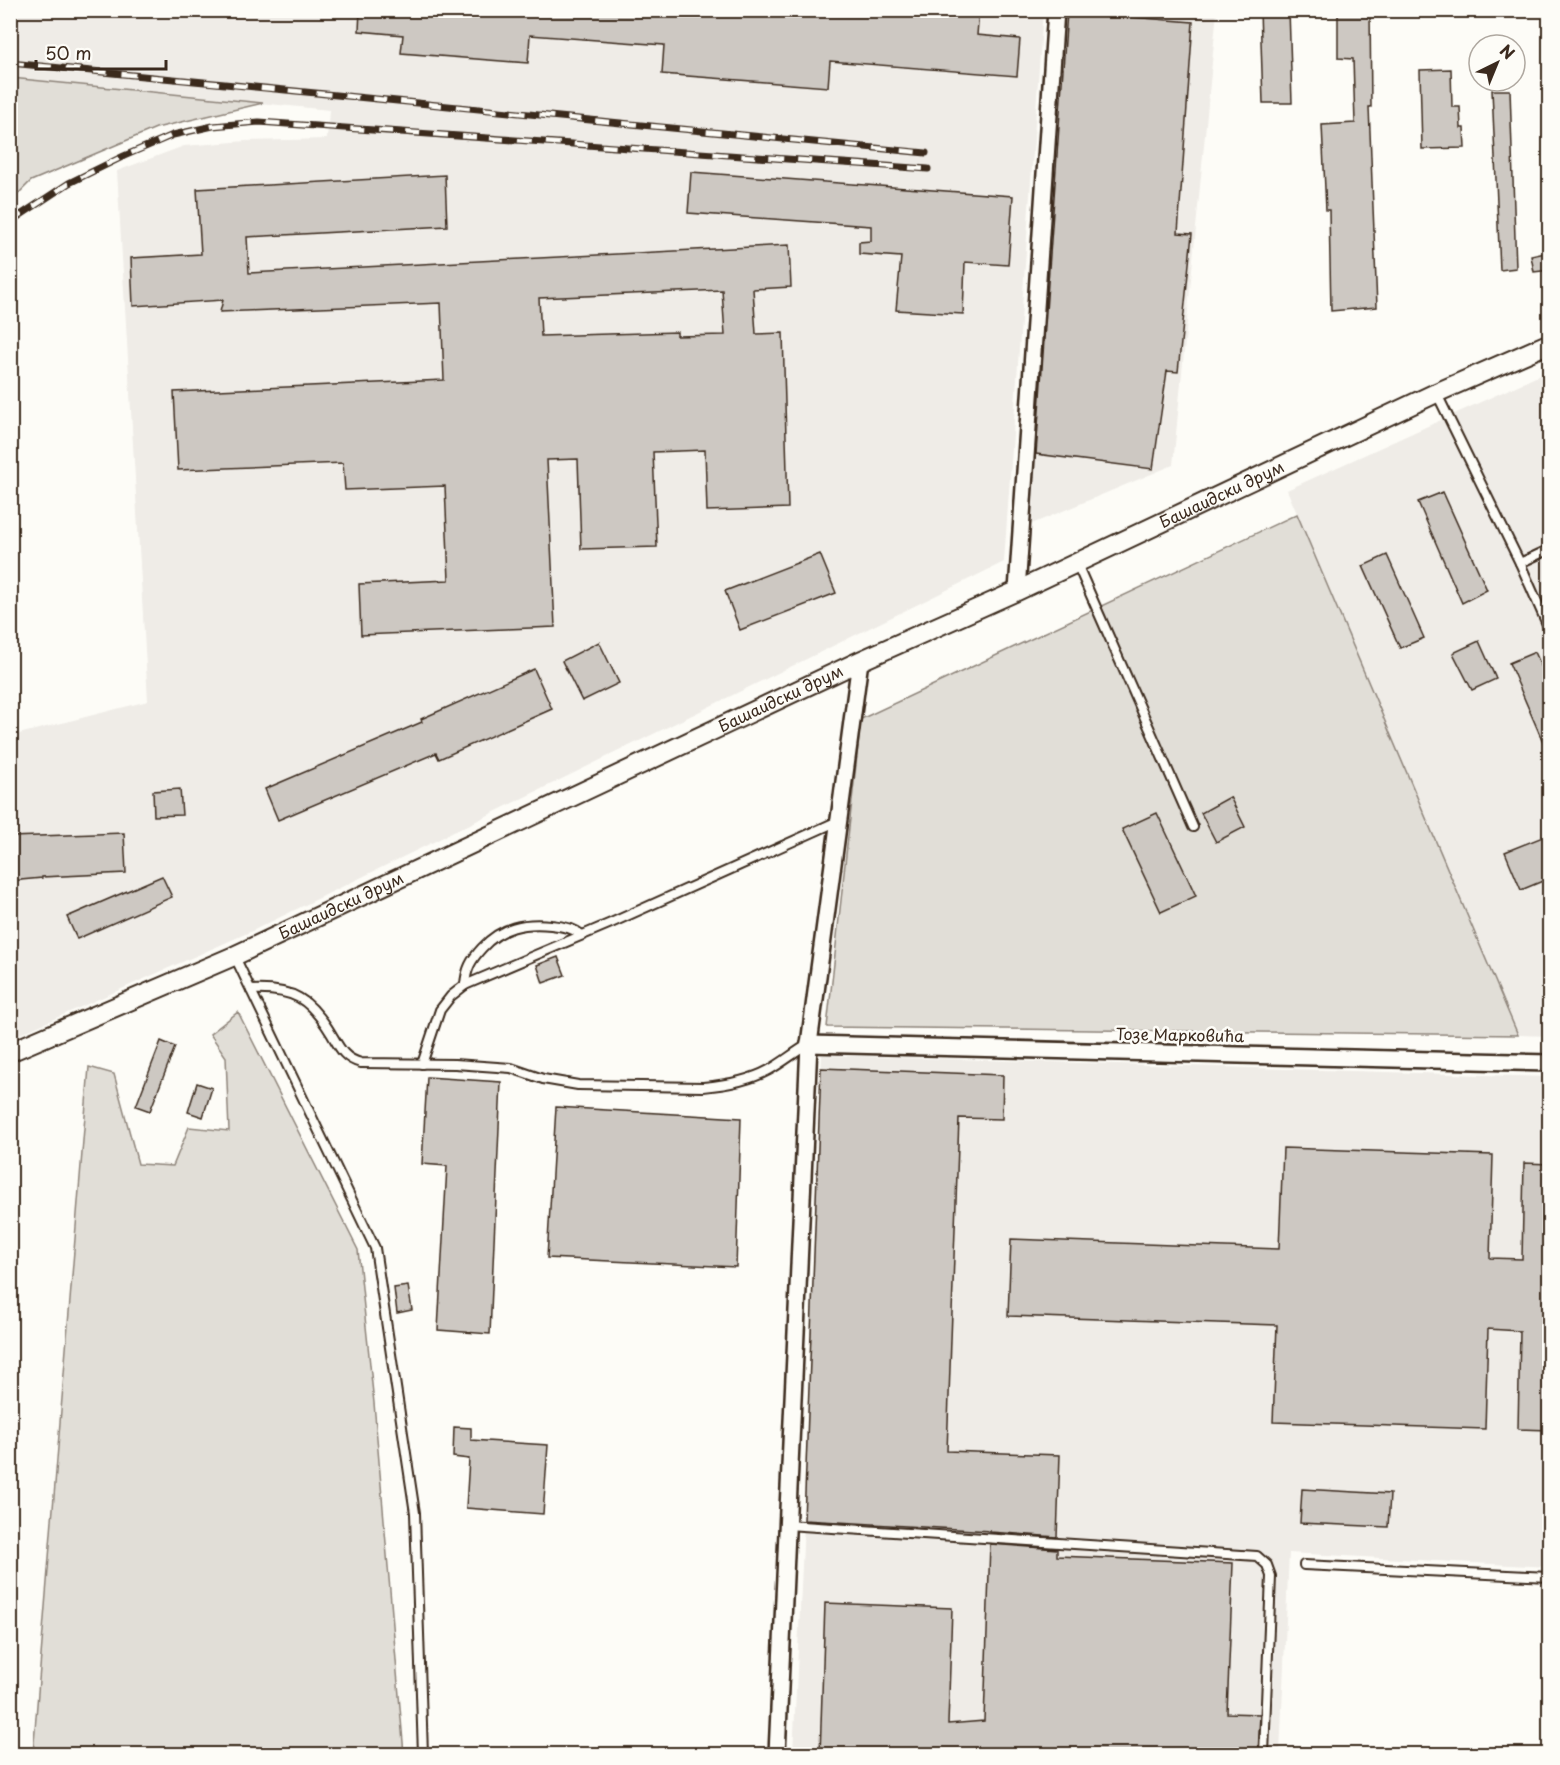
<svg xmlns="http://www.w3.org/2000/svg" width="1560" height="1765" viewBox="0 0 1560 1765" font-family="'Playpen Sans',sans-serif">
	<rect width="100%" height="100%" fill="#fdfcf7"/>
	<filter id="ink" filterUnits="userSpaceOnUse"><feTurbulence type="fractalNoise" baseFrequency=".0167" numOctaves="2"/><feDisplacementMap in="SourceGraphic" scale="12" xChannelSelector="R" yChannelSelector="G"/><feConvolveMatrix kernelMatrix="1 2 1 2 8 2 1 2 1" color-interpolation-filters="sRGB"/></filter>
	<g filter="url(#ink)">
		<g fill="#efece7">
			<path d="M11,11H1043L1004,562L252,931L11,1038V736L148,701L117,171L184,146L246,141L327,139L329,110L11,78Z"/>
			<path d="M1060,11H1217L1173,465L1027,526Z"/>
			<path d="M1549,371V1036L1518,1035L1287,490Z"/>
			<path d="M822,1055L1549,1077V1567L1289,1553L1280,1754H793L804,1524Z"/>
		</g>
		<g fill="#e1ded7" stroke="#8e847a" stroke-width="1.5">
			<path d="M11,78L263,103L156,128L31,181L11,201Z"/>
			<path d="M1297,514L1518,1035L827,1027L861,719Z"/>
			<path d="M238,1012L358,1250L374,1403L404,1754H33L89,1067L114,1074L138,1164L173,1166L189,1127L229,1131L226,1057L210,1034Z"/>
		</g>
		<g fill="#cdc8c2" stroke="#3b2a1e" stroke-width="1.5" fill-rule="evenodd">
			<path d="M360,10H979L977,35L1020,39L1017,76L830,61L828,87L662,74L664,45L530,35L528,63L401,53L403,35L359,31Z"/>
			<path d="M1260,10H1289L1292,103H1263Z"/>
			<path d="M1338,10H1370L1371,107H1369L1377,307L1331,311L1329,210H1326L1322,125L1355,123L1353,59L1338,58Z"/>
			<path d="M1067,12L1193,22L1178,233L1192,234L1178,372L1167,371L1153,469L1036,454Z"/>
			<path d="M1451,69L1452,107H1460L1461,128H1464L1465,148L1422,149L1420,70Z"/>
			<path d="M1492,90H1510L1516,268L1500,270Z"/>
			<path d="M691,172L1013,196L1008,265L965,262L963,314L896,310L901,257L859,254V242L871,241V226L688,213Z"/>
			<path d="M445,175L447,226L247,237L249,273L789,245L791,287L753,289L756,334L783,333L788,508L707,511L705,450L653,452L657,547L581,549L578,459L547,460L555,627L361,635L359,584L449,580L445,486L345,490L343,463L178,470L174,392L444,380L441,303L220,312L223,300L133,306L131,258L201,254L197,189ZM722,290L725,335L677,336V332L541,336L539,298Z"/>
			<path d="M1550,252V270L1534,272L1531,256Z"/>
			<path d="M1443,492L1487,590L1462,603L1418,502Z"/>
			<path d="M820,554L836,593L740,630L725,591Z"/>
			<path d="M1387,555L1424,638L1400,648L1363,566Z"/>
			<path d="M1479,641L1496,679L1472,690L1453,653Z"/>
			<path d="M599,642L619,683L582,701L562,661Z"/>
			<path d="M1535,652L1550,686V758L1509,663Z"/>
			<path d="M534,669L552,709L439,759L436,753L278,820L265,789L422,722L421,719Z"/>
			<path d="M180,789L182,815L154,816L153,791Z"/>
			<path d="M1230,797L1245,827L1216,842L1201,813Z"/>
			<path d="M1157,813L1196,896L1161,912L1122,829Z"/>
			<path d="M124,833L126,873L42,877V878L10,881V837Z"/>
			<path d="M1550,834V878L1521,890L1505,852Z"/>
			<path d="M162,876L172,897L77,939L67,917Z"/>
			<path d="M558,957L565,975L543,983L537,965Z"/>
			<path d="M161,1041L175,1047L150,1111L136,1106Z"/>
			<path d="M821,1068L1003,1075L1002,1119L959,1118L947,1451L1060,1455L1057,1537L990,1532V1531L804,1520Z"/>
			<path d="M427,1077L501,1082L490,1334L438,1330L447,1166L422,1164Z"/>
			<path d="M197,1083L212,1088L203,1117L188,1112Z"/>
			<path d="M556,1107L741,1118L736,1267L547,1258Z"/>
			<path d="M1283,1148L1493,1155L1490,1258L1522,1259L1524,1163L1550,1164V1430L1518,1429L1520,1331L1488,1329L1485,1429L1273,1422L1277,1325L1008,1316L1011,1239L1279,1249Z"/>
			<path d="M408,1286L412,1310L397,1313L394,1288Z"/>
			<path d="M454,1427L471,1428V1440L548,1445L543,1514L466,1508L469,1459L453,1457Z"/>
			<path d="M1302,1489L1390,1494L1388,1527L1300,1523Z"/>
			<path d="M990,1544L1057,1549V1556L1233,1563L1227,1713L1260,1714L1258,1755H820L825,1603L952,1608L948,1724L984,1721Z"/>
		</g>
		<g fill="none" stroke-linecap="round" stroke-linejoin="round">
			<g stroke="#3b2a1e" stroke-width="12">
				<g id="service">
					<path d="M1437,394L1520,563L1550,631"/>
					<path d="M1520,563L1550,549"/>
					<path d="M1077,564L1193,827"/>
					<path d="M235,957L375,1248L415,1513L423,1754"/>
					<path d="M465,985C466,969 471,960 482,948C501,927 524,922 551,925C563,926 573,928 582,935"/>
					<path d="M251,990C293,988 310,998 332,1035C340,1049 345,1059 361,1063L455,1064L511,1068L543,1079L578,1085L703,1087C725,1085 749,1081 769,1070C782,1063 795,1052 809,1044"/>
					<path d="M422,1064L440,1010L451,996L465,985L611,923L838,821"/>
					<path d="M787,1525L1257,1556L1267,1565L1271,1576L1264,1754"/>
					<path d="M1304,1565L1550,1577"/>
				</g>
			</g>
			<g stroke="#3b2a1e" stroke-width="20">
				<g id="minor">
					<path d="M1017,591L1056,10"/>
					<path d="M809,1044L1550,1063"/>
					<path d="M777,1754L809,1044L860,661"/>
				</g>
			</g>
			<g stroke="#3b2a1e" stroke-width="22">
				<g id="tertiary">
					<path id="s1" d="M10,1052L234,956L860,661L1017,591L1436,393L1550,343"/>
				</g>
			</g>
			<use href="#service" stroke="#fdfcf7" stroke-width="8"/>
			<use href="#minor" stroke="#fdfcf7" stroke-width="15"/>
			<use href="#tertiary" stroke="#fdfcf7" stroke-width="18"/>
			<g stroke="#3b2a1e" stroke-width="7">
				<g id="rail">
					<path d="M10,63L926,153"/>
					<path d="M10,222L69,183L124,156L173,135L213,126L259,122L928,169"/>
				</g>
			</g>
			<use href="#rail" stroke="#fdfcf7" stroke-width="4.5" stroke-dasharray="14" stroke-linecap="butt"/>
		</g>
	</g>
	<g text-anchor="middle" stroke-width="5" stroke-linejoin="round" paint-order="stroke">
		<g font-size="16" fill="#3b2a1e" stroke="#fdfcf7">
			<text dy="6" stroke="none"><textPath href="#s1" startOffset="1334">Башаидски друм</textPath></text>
			<text dy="6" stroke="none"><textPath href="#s1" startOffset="848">Башаидски друм</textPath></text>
			<text dy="6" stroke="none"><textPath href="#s1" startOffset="362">Башаидски друм</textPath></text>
			<text transform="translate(1180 1035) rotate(1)" y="6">Тозе Марковића</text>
		</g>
	</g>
	<rect width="1560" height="1765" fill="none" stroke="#fdfcf7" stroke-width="36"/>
	<rect x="18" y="18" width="1524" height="1729" fill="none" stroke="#3b2a1e" stroke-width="2" filter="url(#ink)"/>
	<g transform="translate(1497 63) rotate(43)"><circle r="28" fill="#fdfcf7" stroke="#afa8a0" stroke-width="1.5"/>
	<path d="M0-4.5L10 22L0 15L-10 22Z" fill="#3b2a1e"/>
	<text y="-9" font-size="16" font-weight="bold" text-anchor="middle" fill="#3b2a1e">N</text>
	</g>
	<path d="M36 60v9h130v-9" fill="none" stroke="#3b2a1e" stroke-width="3"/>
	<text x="45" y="60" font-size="18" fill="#3b2a1e" stroke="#fdfcf7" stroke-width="4.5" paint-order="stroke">50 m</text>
</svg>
